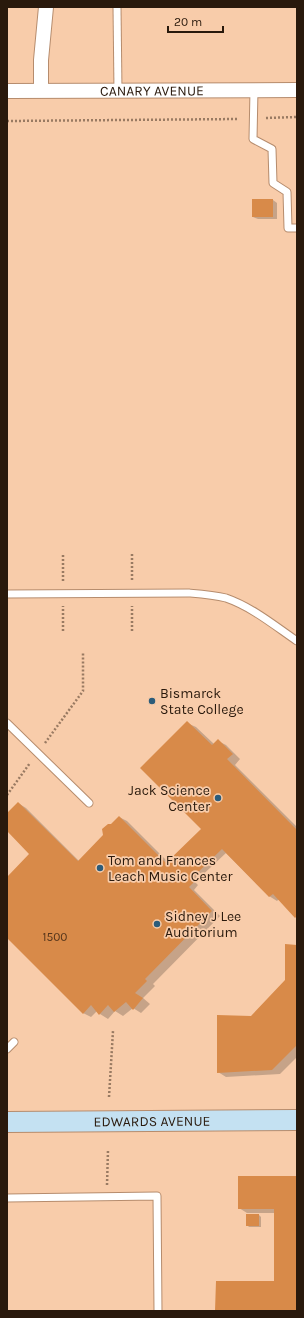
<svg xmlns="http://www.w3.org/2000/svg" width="304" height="1318" viewBox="0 0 304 1318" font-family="Karla,sans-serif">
	<rect width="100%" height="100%" fill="#f8ccaa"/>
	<g fill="#0003">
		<path d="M273,200L277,203V219H258L253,217Z"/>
		<path d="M187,723L196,727L214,744L218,741L226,745L240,759L235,765L297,827V918L279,899L277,901L269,896L226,853L195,882L198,885L194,890L220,916L153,984L155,986L143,998L150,1004L141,1013L133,1008L123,1016L115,1011L108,1019L100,1014L97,1011L91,1017L83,1013L7,937V878L31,854L7,829V814L18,803L26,808L79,861L104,836L119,817L127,821L168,862L202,829Z"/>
		<path d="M297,946V1057L280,1074L226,1077L218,1072L251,1017L286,980Z"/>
		<path d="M297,1177V1311H216L275,1282V1213H247L239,1208Z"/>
		<path d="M259,1215L261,1217V1227H249L247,1225Z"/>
	</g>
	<g fill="#d88a49">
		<rect x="252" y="199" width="21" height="18"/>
		<path d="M187,721L212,745L218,739L233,754L227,759L297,830V916L295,918L273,894L269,897L222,849L191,879L194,882L189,887L212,911L145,979L147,981L135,993L143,998L133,1010L126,1002L114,1012L108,1005L99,1015L91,1005L83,1014L7,938V877L29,854L7,831V813L18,802L78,861L103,835L102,829L108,824H111L119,816L166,863L201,829L140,768Z"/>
		<path d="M285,944L297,945V1045L272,1070L217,1073V1015L251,1016L285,980Z"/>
		<path d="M238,1176H297V1311H215L216,1281H274V1209H238Z"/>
		<rect x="246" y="1214" width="13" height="12"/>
	</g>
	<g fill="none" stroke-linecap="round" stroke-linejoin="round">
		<g stroke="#b68c6d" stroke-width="9">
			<g id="lane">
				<path d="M117,7L118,91"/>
				<path d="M254,90L253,139L272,149L273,183L287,192L288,228H297"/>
				<path d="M7,594L189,593C201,594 214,595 226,598C252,607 275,626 297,641"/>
				<path d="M7,723L89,803"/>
				<path d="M7,1049L14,1042"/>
				<path d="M7,1198L157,1196L158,1311"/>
			</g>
		</g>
		<g stroke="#b68c6d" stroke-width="16">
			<g id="street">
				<path d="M41,90V60L46,7"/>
				<path id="s1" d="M7,91L297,90"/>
			</g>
		</g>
		<g stroke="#b68c6d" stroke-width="22">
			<g id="secondary">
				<path id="s2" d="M7,1122L297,1120"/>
			</g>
		</g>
		<g stroke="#997a62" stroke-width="2.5" stroke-dasharray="2 2" stroke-linecap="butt">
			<path d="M266,118L297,117"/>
			<path d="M7,121L239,119"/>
			<path d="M132,554V581"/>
			<path d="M63,581V554"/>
			<path d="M63,631V606"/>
			<path d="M132,631V606"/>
			<path d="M45,743L83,691V652"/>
			<path d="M7,795L30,763"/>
			<path d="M109,1097L113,1031"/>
			<path d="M107,1185L108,1150"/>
		</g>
		<use href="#lane" stroke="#fff" stroke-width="7"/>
		<use href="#street" stroke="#fff" stroke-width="14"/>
		<use href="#secondary" stroke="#c4e1f2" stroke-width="20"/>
	</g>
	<g fill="#2c5c7a" stroke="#f8ccaa" stroke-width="1.5">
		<circle cx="152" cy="701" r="4"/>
		<circle cx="218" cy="798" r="4"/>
		<circle cx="100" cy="868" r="4"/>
		<circle cx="157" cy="924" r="4"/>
	</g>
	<g text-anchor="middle" stroke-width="3.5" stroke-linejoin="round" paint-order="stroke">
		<g font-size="12" fill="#55351b">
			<text x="55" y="941">1500</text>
		</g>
		<g font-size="14" fill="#29190c" stroke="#f8ccaa">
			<text dy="5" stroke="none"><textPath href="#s1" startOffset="145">CANARY AVENUE</textPath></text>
			<text dy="5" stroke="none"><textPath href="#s2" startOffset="145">EDWARDS AVENUE</textPath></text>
		</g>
		<g font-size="14" fill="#29190c" stroke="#f8ccaa" text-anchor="start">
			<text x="160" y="698">Bismarck<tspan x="160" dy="16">State College</tspan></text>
			<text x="210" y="795" text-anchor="end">Jack Science<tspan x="210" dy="16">Center</tspan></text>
			<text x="108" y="865">Tom and Frances<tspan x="108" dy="16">Leach Music Center</tspan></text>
			<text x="165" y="921">Sidney J Lee<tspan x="165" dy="16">Auditorium</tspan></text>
		</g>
	</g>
	<rect width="304" height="1318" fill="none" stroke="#29190c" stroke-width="16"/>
	<path d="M168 26v6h55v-6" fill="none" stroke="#29190c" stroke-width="2"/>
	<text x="174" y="26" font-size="12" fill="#29190c" stroke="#f8ccaa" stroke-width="3" paint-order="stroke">20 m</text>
</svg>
